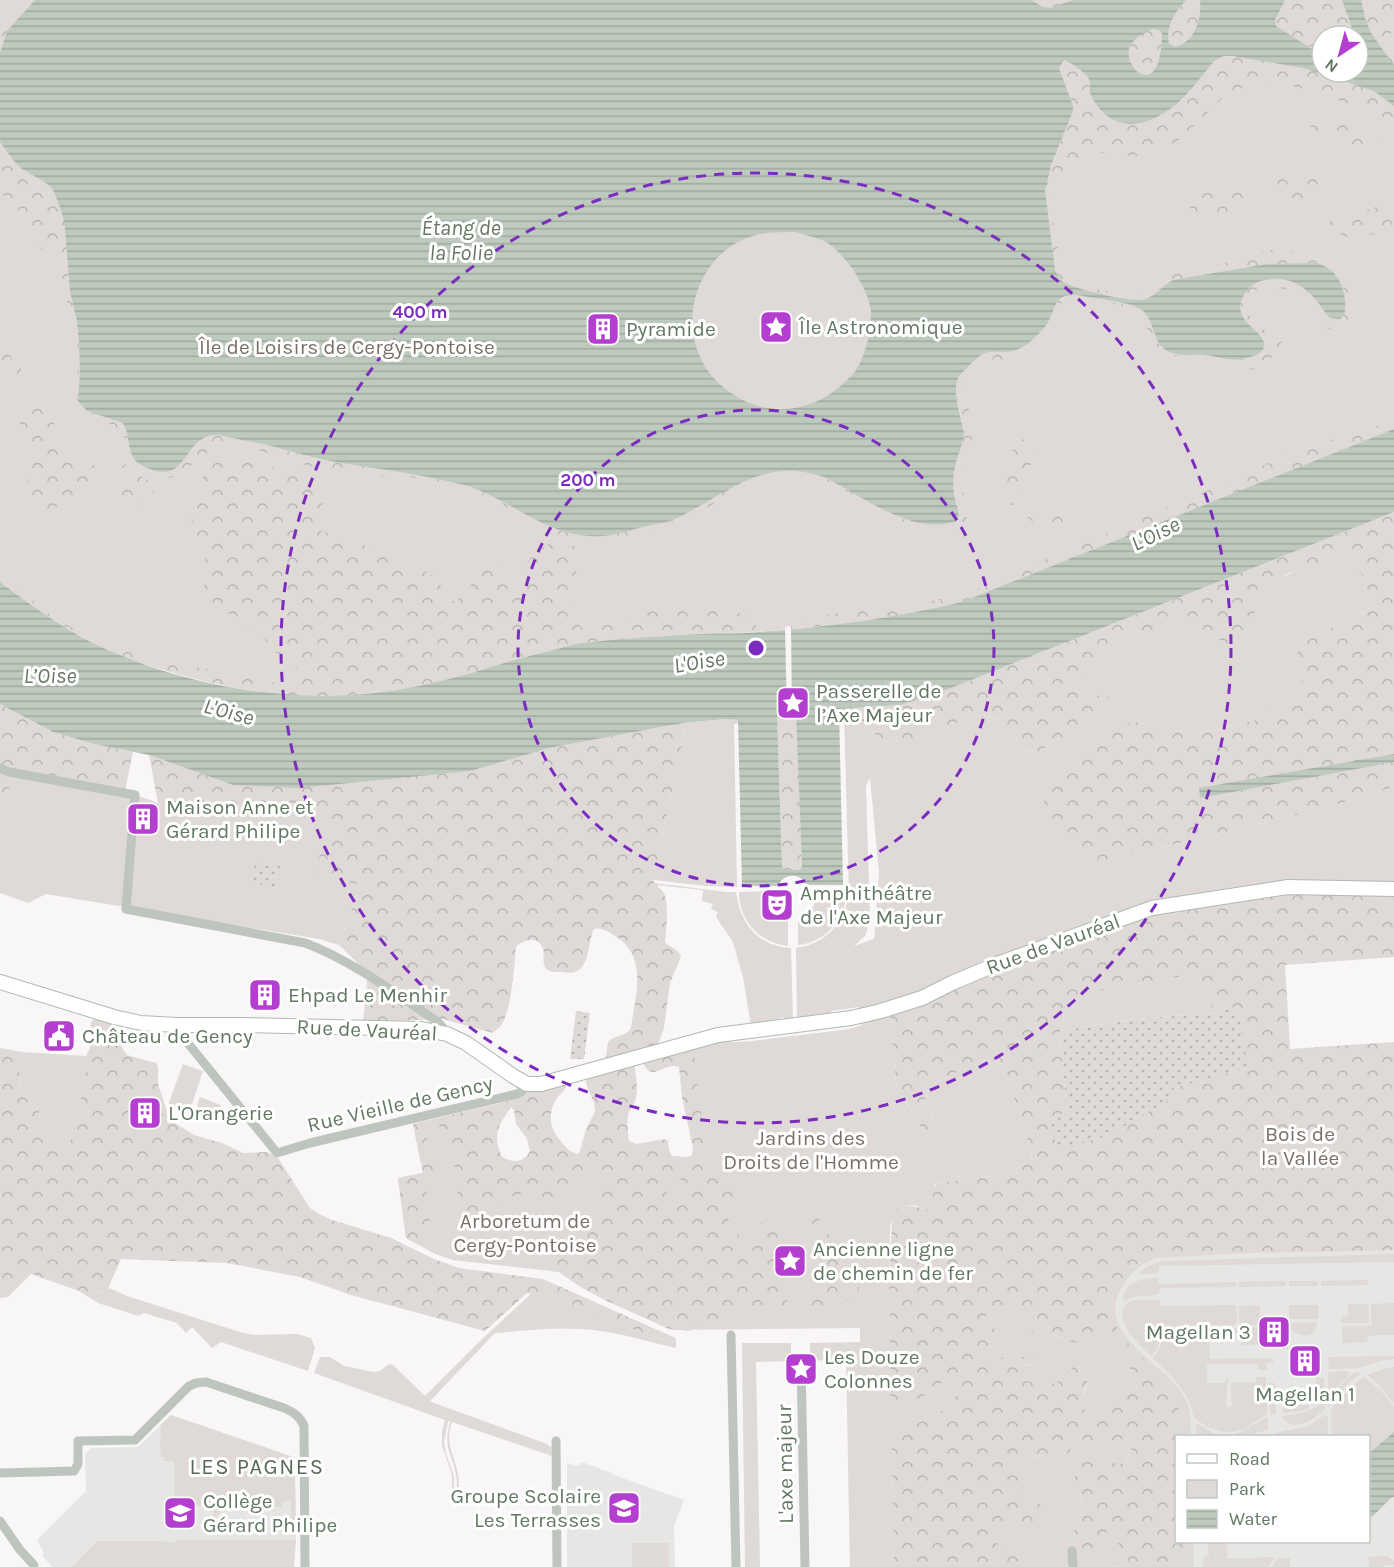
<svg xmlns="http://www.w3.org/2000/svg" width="1394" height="1567" viewBox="0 0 1394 1567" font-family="Karla,sans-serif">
	<defs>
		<pattern id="forest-crowns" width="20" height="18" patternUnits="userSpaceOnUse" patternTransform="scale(1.5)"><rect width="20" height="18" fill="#dfd9d8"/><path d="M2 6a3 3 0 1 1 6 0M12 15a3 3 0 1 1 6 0" fill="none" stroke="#b8b5b3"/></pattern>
		<pattern id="garden-dots" width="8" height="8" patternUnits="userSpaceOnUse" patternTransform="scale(1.5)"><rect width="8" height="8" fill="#dfd9d8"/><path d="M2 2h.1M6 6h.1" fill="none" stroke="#b8b5b3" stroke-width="1.8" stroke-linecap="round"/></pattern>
		<pattern id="water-rules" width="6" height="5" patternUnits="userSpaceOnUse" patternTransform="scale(1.5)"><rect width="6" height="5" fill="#bfcabe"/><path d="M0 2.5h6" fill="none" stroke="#9fa99e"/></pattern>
	</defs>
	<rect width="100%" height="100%" fill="#f8f6f7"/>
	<g fill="#e6e6e5" fill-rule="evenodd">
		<path d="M1394,1239V1567H894L889,1283L1089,1242ZM1176,1436H1368V1542H1176Z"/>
		<path d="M171,1415L296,1458L297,1468L295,1474L296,1540H177V1542H164L163,1541H97L72,1567H53L43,1557V1551L37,1540L86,1491L85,1454L91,1448L138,1447Z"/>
		<path d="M582,1462L614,1474V1475L684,1500L674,1526L675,1567H567V1521L569,1520V1515H567V1496H569V1491L567,1490V1463L578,1466Z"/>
	</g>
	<g fill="#dfd9d8" fill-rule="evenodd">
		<path d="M0,0H1394V429L963,602L845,624L757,632L704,634L319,696L269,694L92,642L0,582ZM1322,36H1358V72H1322Z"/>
		<path d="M1345,554L1355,568L1361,573L1371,602L1368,609L1297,658L1302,684L1294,696L1257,720L1193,734L1131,721L1098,863L1329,807L1394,787V903L1362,894L1028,960L967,982L890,1014L896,1083L903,1098L919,1123L923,1133L933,1116C929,1110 925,1106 926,1099C926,1093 931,1086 936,1083C944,1077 986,1058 995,1060C999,1061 1003,1066 1005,1070L1032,1152L1031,1159C1007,1180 969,1178 938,1183L934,1185C933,1191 934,1201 933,1205C930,1214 922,1208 917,1206C912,1205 906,1206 902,1207L892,1219L890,1227L889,1283L891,1406C919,1405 931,1388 953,1375L959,1377C961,1383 960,1386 958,1391C950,1412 936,1413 919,1423C910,1429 902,1437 892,1441L894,1567H850L846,1359L810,1361V1343L860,1342V1328L673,1330L607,1301L581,1287L559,1272L453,1260L435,1254L406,1238L398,1178L423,1173L413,1124L454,1115L470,1173L583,1170L615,1172L697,1170L693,1046L720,1041L738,1042L752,1041L850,1029L862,1025L859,1007L831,1011L832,1015L797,1020L796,948C826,944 843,924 849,895L844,714L853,721L871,731L882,740L886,742L899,740H917L966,719L983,715L1001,720C1011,736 1017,756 1040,751L1122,699L1054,690L1133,629L1152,637L1183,616L1246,628C1252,616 1258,602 1266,591C1278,573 1324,561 1345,554ZM870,778L879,873L874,939L854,946L865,936L870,921L866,786Z"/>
		<path d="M725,719L739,720V723L734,724L737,887L706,886L653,880L685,732L683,723Z"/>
		<path d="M17,771L125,791L158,803L337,820L360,885L339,945L319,939L46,894L28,903L0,893V807Z"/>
		<path d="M654,883L726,892H736C740,924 758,946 791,948L793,1021L784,1022L783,1017L776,1020L775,1023L751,1026L743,977L733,942L716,917L718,912L711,909L713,904L702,901L703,890L655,885Z"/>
		<path d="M847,890C846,918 827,942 798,945V917L810,911L817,900L809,891Z"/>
		<path d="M776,891V893L768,901L775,911L788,917V946C760,943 739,921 739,892Z"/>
		<path d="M1183,976C1202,983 1206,996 1215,1013L1135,1019L1060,1031L1061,1025L1067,1015L1079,1003L1097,991Z"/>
		<path d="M22,1052L86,1056L85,1086L76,1112L70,1144L63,1151L54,1149L49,1142L45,1125L37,1108L21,1091L19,1076Z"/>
		<path d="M183,1064L203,1071L189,1113L168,1105Z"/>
		<path d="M200,1097L221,1105L217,1117L196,1109Z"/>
		<path d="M1250,1253L1155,1258C1140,1264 1129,1274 1121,1288C1094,1337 1169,1364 1186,1400C1191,1411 1190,1425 1191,1436H1183L1177,1401L1152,1367L1121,1336L1101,1293L1113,1294L1123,1276L1130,1269L1150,1257L1168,1254Z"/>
		<path d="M1394,1254V1262L1159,1266L1158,1273L1138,1275C1145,1266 1156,1262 1166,1261Z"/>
		<path d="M1158,1278L1159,1284L1236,1282V1287L1160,1288L1159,1293L1157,1295L1132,1297L1123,1301C1124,1282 1141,1278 1158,1278Z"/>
		<path d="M1368,1280V1285L1321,1286V1281Z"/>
		<path d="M1286,1281V1286L1239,1287V1282Z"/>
		<rect x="1289" y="1281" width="29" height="5"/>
		<path d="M109,1288L127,1296L243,1333L255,1335L297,1334L311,1338L315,1348L308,1371L221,1342L212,1348L192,1327L186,1333L177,1323L144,1313L138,1316L98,1303L79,1291L106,1293Z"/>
		<path d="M532,1293L577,1306L612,1322L661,1339L671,1336L676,1338V1348C644,1341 612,1330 579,1329C551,1327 523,1331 495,1333L430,1401L434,1403L547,1444L551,1447L552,1456L452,1422C444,1445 455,1455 458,1475C460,1485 458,1495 457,1505L455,1504C456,1494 458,1484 456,1474C451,1451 443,1448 450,1422L448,1421L444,1442L446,1453L454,1477L453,1504L451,1503L452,1486V1475L442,1445V1432L445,1420L314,1373L320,1357H330L344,1366L374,1372L380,1371L389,1364L393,1365L425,1396L483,1338Z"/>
		<path d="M1133,1300H1160V1306L1236,1305L1237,1322L1234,1325L1177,1326C1154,1335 1164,1343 1151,1356C1138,1343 1117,1326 1124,1306Z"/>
		<path d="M1394,1303V1335H1375L1374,1337L1370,1335L1367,1337L1368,1342L1342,1343V1326H1372L1371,1304Z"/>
		<path d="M1348,1304H1368L1369,1323H1341V1317L1348,1316Z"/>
		<path d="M1260,1305V1318H1267V1325H1242L1239,1323V1306Z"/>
		<rect x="1289" y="1305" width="29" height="14"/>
		<path d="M994,1312C1007,1312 1022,1311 1033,1319L1031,1336L1033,1339L1039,1338L1046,1334H1051L1064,1340L1096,1343L1108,1336L1112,1337C1122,1351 1139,1374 1130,1392C1125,1395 1121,1393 1116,1397C1103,1408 1111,1415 1089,1415C1073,1401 1089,1396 1087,1381C1086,1378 1085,1375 1083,1371L1076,1367H1073L1058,1382L1051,1385L1026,1381L1019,1377L1018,1371C1022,1364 1026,1365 1033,1365C1022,1357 1008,1350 996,1362L991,1361L989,1359C999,1339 1001,1335 985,1317L987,1314Z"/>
		<path d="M1317,1322C1317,1340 1299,1338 1290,1328V1323Z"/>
		<path d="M1267,1327V1344L1241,1345L1242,1338L1239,1336L1236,1339L1234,1338L1209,1339L1210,1359L1273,1358V1363H1266L1267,1370H1258L1257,1364H1207V1383H1225L1226,1377H1228L1226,1404L1229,1408L1233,1404L1231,1400V1383L1256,1382V1377H1266L1267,1415C1259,1418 1252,1424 1245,1428C1226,1438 1210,1429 1194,1418C1190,1392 1171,1376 1153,1358C1164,1347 1157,1339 1174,1330Z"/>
		<path d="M1286,1327L1288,1349H1281V1328Z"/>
		<path d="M742,1343H791V1361L756,1362L760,1567H745Z"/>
		<path d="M1394,1356V1359L1380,1361L1358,1368L1329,1369L1328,1357Z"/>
		<path d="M1394,1367V1403L1377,1383L1367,1375L1384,1369Z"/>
		<path d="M1348,1371L1349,1374L1348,1377L1328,1395V1372Z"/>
		<path d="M1358,1372L1360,1373V1374L1349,1382L1328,1407L1327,1400L1352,1374Z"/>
		<path d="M1364,1377L1381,1391L1394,1407V1432L1369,1453L1368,1436H1331V1409L1353,1385Z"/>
		<path d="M1316,1378H1324L1323,1399L1312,1406L1309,1402H1286V1393H1295V1394H1316Z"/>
		<path d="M1269,1383H1275L1276,1414L1270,1415Z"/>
		<path d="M1324,1402L1325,1409C1315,1419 1291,1435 1282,1416C1299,1414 1311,1411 1324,1402Z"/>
		<path d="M1309,1405V1408L1301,1411L1283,1413V1406Z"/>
		<path d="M171,1415L296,1458L297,1468L295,1474L296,1536H291V1500H287L282,1504V1507H226L225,1510H222L219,1515L213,1519V1503H202L200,1506L180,1505L175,1496L174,1461H164V1457H161L160,1445L161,1424Z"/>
		<path d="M1325,1415L1328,1417V1436H1271V1434L1308,1426Z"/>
		<path d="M1268,1417V1430L1243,1436L1234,1435Z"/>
		<path d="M1196,1423L1215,1434L1231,1436H1196Z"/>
		<path d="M1077,1438C1085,1439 1090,1443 1097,1444C1113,1445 1116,1433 1132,1444V1450L1123,1463L1075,1480L1083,1506L1077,1521L1100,1539L1105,1533L1109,1532C1117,1538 1125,1558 1132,1567C1126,1567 1120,1567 1114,1566C1109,1564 1111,1564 1105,1563C1098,1561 1089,1562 1082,1561C1068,1560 1052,1564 1040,1563C1028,1562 986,1549 998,1531C1000,1528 1003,1526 1005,1524L1033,1523L1047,1520C1044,1515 1042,1507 1038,1503C1033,1499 1026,1499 1022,1492C1016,1482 1018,1464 1028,1458L1070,1451L1072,1443Z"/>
		<path d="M177,1540H296L294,1567H72L97,1541H164V1542H177Z"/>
		<path d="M1184,1542H1193L1194,1567H1184Z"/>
		<path d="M1207,1542H1227V1559L1274,1557L1273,1560L1267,1567H1203V1557L1209,1556Z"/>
		<rect x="632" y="1543" width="37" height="24"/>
		<path d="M1388,1556L1394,1561V1565H1384V1567H1369L1368,1557Z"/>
		<path d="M1278,1558H1290V1567H1272Z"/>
	</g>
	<g fill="url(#forest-crowns)" fill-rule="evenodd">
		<path d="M24,0H35L7,31L0,53V27Z"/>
		<path d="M1031,0H1073C1054,8 1050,11 1031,0Z"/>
		<path d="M1186,0H1200C1202,18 1195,47 1172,46C1159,34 1177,11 1186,0Z"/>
		<path d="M1285,0H1342L1355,36H1322V53L1312,49L1276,26L1275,21Z"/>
		<path d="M1361,0L1394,1C1394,7 1394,15 1394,21C1393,30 1388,33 1394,40V65C1375,46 1367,26 1361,0Z"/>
		<path d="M1152,29L1159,30L1162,34C1162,44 1160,75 1146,75C1134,75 1125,56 1130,46C1134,38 1144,33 1152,29Z"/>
		<path d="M1224,56H1233L1304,68L1323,74L1374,91L1394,106V132C1383,127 1380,120 1370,114C1346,101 1296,83 1269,84C1258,85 1244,86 1234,91C1222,96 1212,108 1203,117C1191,130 1176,144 1160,151C1132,165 1105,145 1081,157C1069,162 1058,174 1054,186C1053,191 1052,197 1052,201C1051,213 1060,274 1068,280C1079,287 1131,298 1142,291C1151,286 1156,276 1166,274C1171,273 1177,274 1182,273C1195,271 1208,267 1221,264C1258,255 1270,241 1309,256C1315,258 1322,260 1328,264C1334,268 1341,275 1345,282C1350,294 1357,337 1332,330C1324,328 1319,319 1315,312C1306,298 1291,287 1274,288C1267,288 1259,288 1254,292C1239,304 1249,320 1262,328C1267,332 1274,334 1280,337L1282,343C1270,359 1262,377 1239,366L1235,360L1247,358L1264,343C1254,326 1230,314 1245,293C1251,284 1258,280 1268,279C1273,279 1278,278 1282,278C1294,279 1310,291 1316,300C1322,308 1326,316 1336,319C1339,312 1345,304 1345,297C1345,280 1330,266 1315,263L1267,264L1173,280L1168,282L1145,300C1125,300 1080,293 1064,282C1059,279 1057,275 1055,270L1045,191L1051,165L1073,111V106L1059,68L1064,60C1069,61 1087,74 1089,79C1090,83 1088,88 1090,93C1093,103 1102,112 1112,116C1119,118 1126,123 1134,124C1157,128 1190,90 1203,74C1209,66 1214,58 1224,56Z"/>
		<path d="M1315,121C1340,121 1361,130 1384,140L1380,146L1362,147L1317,135L1310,126Z"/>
		<path d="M0,142C7,153 13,163 24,170C34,176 47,180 53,191C69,218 66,252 69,282C70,296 75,309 77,323C80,349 79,375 78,401L94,413L123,423C127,429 128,435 129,442C133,462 141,466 159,472L191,449L203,438L211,434L219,435L324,460L380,468L443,480L467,486L496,499H492C484,495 475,494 466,491C450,487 434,481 417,478C401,475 384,478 367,476C343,475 318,469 295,462C277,457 243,443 225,445C201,448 184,482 162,478C157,477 153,475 149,473C128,464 127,455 124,434L109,423L85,416L77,410L75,406L78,379L74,337L59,261L57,257L45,253L40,248L22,215L13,203L0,193Z"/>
		<path d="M1298,172C1345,180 1301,223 1274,195L1275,181C1282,173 1288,173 1298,172Z"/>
		<path d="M1233,190L1241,191L1246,196C1248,223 1208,217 1191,211L1189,204L1191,198L1199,194Z"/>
		<path d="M1394,202V230L1358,237H1346L1328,228V223L1332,220Z"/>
		<path d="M1069,295L1134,306C1157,316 1149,338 1164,349C1168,352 1173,353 1178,355C1155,366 1151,338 1146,325C1143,318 1135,312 1129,309C1116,303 1088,301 1073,299C1068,299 1064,300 1061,304C1055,311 1055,319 1051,326C1041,344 1007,366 987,358L985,353L1011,352L1023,346L1031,341L1046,324L1058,300Z"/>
		<path d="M5,336L9,337L12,341L11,358L21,368V372L16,377L0,380V339Z"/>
		<path d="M974,363L977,367L976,369L962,386L974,428L973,437L961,472H954V468L963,439L955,385L959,376Z"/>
		<path d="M35,406C43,408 53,413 54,422C54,428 51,432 51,438L69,455L73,467C83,470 84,457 98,468C97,488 84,492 69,499C61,502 55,509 48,513C16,505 30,465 29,442C28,432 17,427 20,416C22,410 28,408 35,406Z"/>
		<path d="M1394,420V429L963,602C906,616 849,624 791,629V618L905,607L967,593L1239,477L1299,449L1350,435Z"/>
		<path d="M1019,439C1029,439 1037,444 1038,454C1028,472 1018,470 1023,496L1012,506C1004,489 1003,474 1011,457C1014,449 1012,445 1019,439Z"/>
		<path d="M227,457C251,459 307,474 323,491L324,502L313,516C315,534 322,531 336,534C354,541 373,549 392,557C404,562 418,566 430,574C431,574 437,578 437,579C443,585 444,606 456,600C474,593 474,566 493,560L504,567L516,585H520C523,576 524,567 530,559C540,546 565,532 577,549C588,565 565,581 570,598C573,610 587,609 580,626L584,630L615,623L623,617L654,611H682L697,605L704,606L714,611H733L746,615L754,619L756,624L757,632C716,633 675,636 634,639C616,640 598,640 580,644C516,655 456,682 391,692C315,703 240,693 167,671C147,665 126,659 107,650C69,632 34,607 0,582V575L48,613L79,632L105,644L128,652L192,667L237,674L283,685H291L297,682L300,675C294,658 285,661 274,651C267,645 264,636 257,630C242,619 222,614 210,599C199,586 207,570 205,555C205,544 194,536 192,526C190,513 200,478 208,468C213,461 219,458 227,457Z"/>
		<path d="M125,464L137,475L154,483V492L150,497L138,505L123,501L117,494L121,468Z"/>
		<path d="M780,471L803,472L823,477L903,519L939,525L955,522L953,483L958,482L962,486L963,491C964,500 970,514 965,523C956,539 907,523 894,519C868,505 843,486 815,477C805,474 793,474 783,474Z"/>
		<path d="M729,489C724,500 711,505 701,512C683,523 665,528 645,532C631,535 618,540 604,541C571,542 525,526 502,503V501L527,517L556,530L575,534L602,536L635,530L674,520Z"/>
		<path d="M1025,500L1034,512L1042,517L1075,515C1064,524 1045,531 1033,522C1027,518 1024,512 1019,506Z"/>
		<path d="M1394,512V787L1329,807L1098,863L1045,816L1042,808L1046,795L1076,759L1131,721L1193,734L1257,720L1294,696L1302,684C1300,675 1295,661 1298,651C1303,638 1349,620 1363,613L1368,609L1371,602L1361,573L1355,568L1345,554L1287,574L1267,589L1246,628L1237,638L1227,645L1183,616L1152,637L1133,629L1094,660V676L1055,689L1123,699L1040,751C1017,756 1011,736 1001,720L984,715L966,719L917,740H899L886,742L882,740L871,731L853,721L845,714H839V709L900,705L936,694Z"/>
		<path d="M0,704L53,732L94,744L133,752L125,791L17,771L0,807Z"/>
		<path d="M797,711L802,866L800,870H784L782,866L777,713Z"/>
		<path d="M683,723L685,732L653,880C656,888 663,888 665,896C669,911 666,927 665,942C670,948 679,949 681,957L670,983L664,1028L657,1047L605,1062L608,1042C614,1035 626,1037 631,1028C635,996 649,957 615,936C608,932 602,927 594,929C588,941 590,960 580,969C575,974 568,973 562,972C556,972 549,973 545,967C542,961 545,955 543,949C539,936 523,939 516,947C514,967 512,1011 500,1027C499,1028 493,1032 493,1033L443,1019L363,1022L368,973L339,945L360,885L312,873L336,820L158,803L149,755L233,785L549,748Z"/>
		<path d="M1285,893L1362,894L1394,903V957L1285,965L1290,1049L1394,1042V1250L1161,1255C1134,1261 1126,1270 1113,1294H1101L1121,1336L1152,1367L1177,1401L1183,1436H1176V1542H1184V1567H1132C1125,1558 1117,1538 1109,1532L1105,1533L1096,1548H1080C1068,1537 1078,1522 1082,1509C1087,1492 1063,1484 1083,1463C1089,1457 1095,1454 1104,1456C1110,1458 1113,1464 1119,1465C1127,1461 1132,1453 1132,1444C1116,1433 1113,1445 1097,1444C1090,1443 1085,1439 1077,1438L1072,1443L1070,1451L1065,1457C1048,1455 1020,1450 1020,1474C1019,1480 1019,1488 1022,1492C1026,1498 1032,1500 1038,1503C1042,1505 1046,1509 1049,1512L1050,1516L1047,1520L1033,1523L1005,1524L998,1531L997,1543C1008,1555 1025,1562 1040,1563C1048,1564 1056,1561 1064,1561C1082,1560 1099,1560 1116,1567H894L892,1441C902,1437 910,1429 919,1423C936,1413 950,1412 958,1391C960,1386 961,1383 959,1377L953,1375C931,1388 920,1405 891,1406L889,1283L892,1219C894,1214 896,1209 901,1207C905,1206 913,1206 917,1207C923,1208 932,1214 933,1204C934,1199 932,1193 932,1188L938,1183C969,1178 1007,1180 1031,1159L1032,1152L1005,1070C1003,1066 999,1061 995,1060C986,1058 945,1077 937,1082C932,1085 927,1092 926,1097C923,1109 936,1113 934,1128L928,1135L923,1133L919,1123L899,1091L896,1083L890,1014L967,982L1106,930L1165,913ZM1183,976C1202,983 1206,996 1215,1013L1237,1006L1247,1068L1051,1118L1067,1113L1060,1031L1061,1025L1067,1015L1079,1003L1097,991ZM994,1312C1007,1312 1021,1311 1033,1319L1031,1336L1033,1339C1039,1338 1045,1333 1051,1334C1056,1335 1061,1338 1065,1340C1073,1342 1081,1344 1089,1344C1098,1344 1104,1336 1112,1337C1122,1351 1139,1374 1130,1392C1125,1395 1121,1393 1116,1397C1103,1408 1111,1415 1089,1415C1074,1402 1086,1393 1088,1377L1083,1371L1076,1367H1073L1058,1382L1051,1385L1026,1381L1018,1375V1371L1025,1364L1038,1365L1041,1362L1038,1359L1005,1355L996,1362L991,1361L989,1359C999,1339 1001,1334 985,1317L987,1314Z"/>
		<path d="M94,1019L110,1023L113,1026L119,1043L127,1055L156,1063L158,1067V1084L170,1120L194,1135L222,1143L243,1153L267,1152L278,1158L310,1208L319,1214L332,1220L391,1238L434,1259L459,1268L543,1279L671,1336L661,1339L612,1322L577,1306L527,1293L485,1331L351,1295L300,1277L227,1263L121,1259L106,1293L79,1291L31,1274L8,1297L0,1298V1048L22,1052L19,1076L21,1091L37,1108L45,1125L49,1142L55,1149L63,1151L70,1144L76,1112L85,1086L86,1056L90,1048L91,1022Z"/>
		<path d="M693,1046L708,1170V1177C720,1179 742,1186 736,1202C734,1209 729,1212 728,1219C731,1224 735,1228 737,1232C739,1235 740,1239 742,1242C749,1250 755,1242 758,1236L752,1230L751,1227L759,1222L775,1229L780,1232C781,1243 781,1254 773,1262C769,1266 765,1267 763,1273L776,1278L787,1285C793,1308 779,1310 760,1313L746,1305L740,1306L723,1323L690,1328L691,1331L669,1329L607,1301L581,1287L559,1272L554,1271C555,1263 553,1255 558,1248C562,1242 568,1242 574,1239C590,1233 607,1223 610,1206L600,1194L598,1188L614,1172L596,1171C588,1179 580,1185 571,1193C569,1195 565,1201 562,1203C552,1209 540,1196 531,1194C527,1193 522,1194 517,1195C498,1199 497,1219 474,1218L462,1203L457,1192L455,1182L456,1174L451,1152L452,1145V1136L449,1130L440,1126C414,1133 435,1154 434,1170C433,1180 426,1187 426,1197C425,1220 444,1233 411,1241L406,1238L398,1178L423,1173L413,1124L504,1102L515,1099L528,1091L541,1089L568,1082C566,1089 562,1092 557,1098C548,1111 549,1127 559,1139C564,1146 569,1152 578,1154L580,1151L586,1129L595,1112L594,1103L587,1086L585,1077L634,1063C636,1075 638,1086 636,1098C635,1105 629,1109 628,1116C627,1120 628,1136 629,1141L636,1144L664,1139L668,1141L669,1150L672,1156L687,1157L692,1155L693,1148L682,1097L679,1067C664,1061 652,1085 642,1061ZM511,1107L514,1110L516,1124L527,1139L530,1151C524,1163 513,1163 502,1157C492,1136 498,1125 511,1107ZM678,1179C688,1180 693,1187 690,1196L682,1203C674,1204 669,1200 667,1192L671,1182Z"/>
		<path d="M812,1209H814L819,1212C819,1217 819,1222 821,1226C826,1234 835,1239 842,1245C854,1256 867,1275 858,1291C856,1296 853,1299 848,1300C842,1302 836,1299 829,1301L820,1311L812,1306L810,1302L808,1219Z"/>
	</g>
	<g fill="url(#garden-dots)">
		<path d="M255,862L280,865L277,888L253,883Z"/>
		<path d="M1237,1006L1248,1068L1173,1088L1172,1098L1109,1135L1056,1150L1051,1118L1067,1113L1060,1031L1136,1019L1215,1013Z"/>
		<path d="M576,1011L590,1013L584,1059H570Z"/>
	</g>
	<g fill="url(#water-rules)" fill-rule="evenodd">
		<path d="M35,0H1031L1043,7L1051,8L1073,0H1186C1175,12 1165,27 1169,43L1175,47C1195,42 1202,19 1200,0H1285L1275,20L1276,26L1312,49L1322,53V72H1358V66L1362,67L1364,66C1366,56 1358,47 1358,36H1355L1342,0H1361L1365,18L1371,33L1394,65V106L1374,91L1323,74L1303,68L1233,56H1224L1215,60C1202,75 1190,93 1174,106C1147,128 1111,134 1092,97C1088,91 1091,85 1089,79C1087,74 1069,61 1064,60L1059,68L1073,106V111L1051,165L1045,191L1055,270C1057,275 1059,279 1063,282C1074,289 1135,304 1146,299C1155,296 1163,285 1173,280L1267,264L1315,263C1339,267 1349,294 1344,316L1340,319L1330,318C1324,312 1321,306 1316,300C1306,287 1289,277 1273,279C1261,280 1253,282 1246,292C1225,320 1267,330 1264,346C1263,354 1252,357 1246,358C1231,362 1220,357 1205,355C1192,354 1172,358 1162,347C1152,336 1154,317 1139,308C1128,302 1091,298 1077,295C1052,294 1057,308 1047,324C1043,330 1037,336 1031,341C1024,347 1015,352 1006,352C999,352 990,350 983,354C974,359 966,369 959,376C951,389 961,418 964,433C963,445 957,455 955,467C951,484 954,499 959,516C957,522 955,522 949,523C909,533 859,494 824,477C815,474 806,472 797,471C751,467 716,500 677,518C667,523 656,524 646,526C631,530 617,535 602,536C549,539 515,502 468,486C453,482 438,479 423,476C391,470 358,466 325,460C307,456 290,451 272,446C254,442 236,439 219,435C183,432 189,485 150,469C145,467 138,464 134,459C127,448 130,434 123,423L87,411L78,401L80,372L79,341L77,321L70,292L65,228L62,213L55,194L51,187L43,181L22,169L13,160L0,142V53L7,31ZM1152,29L1159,30L1162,34C1162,44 1160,75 1146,75C1134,75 1125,56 1130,46C1134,38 1144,33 1152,29ZM796,232C804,235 814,237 822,240C835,246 846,260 854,271C861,282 871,300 871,313C871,330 866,355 856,370C854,373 850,377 847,380C819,409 776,419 739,398C716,384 703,370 695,343C685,306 703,260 738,242C755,232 776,232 796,232Z"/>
		<path d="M1394,429V512L936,694L900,705L839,709L843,885H807C799,872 785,873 777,886H742L738,720L725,719L683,723L549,748L470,771L299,788L233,785L149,755L94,744L53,732L0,704V582C34,607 70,634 110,651C206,692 317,708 419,686C464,677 506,661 550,651C561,648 573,644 584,643C624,638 664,636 704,634C722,633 741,634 759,632C828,627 896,618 962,602ZM796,711L802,866L800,870H784L782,866L777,713Z"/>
		<path d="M1394,754V762L1200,798L1199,788Z"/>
		<path d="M1394,1432V1497L1391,1498L1372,1517L1369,1518V1453Z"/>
	</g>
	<path fill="#f8f6f7" d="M791,626L792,715H787L785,627Z"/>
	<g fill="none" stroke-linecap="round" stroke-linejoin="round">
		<g stroke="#b0bab0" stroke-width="16">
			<path id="secondary" d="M0,982L114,1017L141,1023L177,1025H241L421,1029L447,1034L466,1043L513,1076L527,1084H541L718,1035L851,1018L881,1011L922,998L952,983L997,964L1152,908L1288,887L1394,889"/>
		</g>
		<g stroke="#bec5be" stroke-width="9">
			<path d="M0,768L9,772L135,795L126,909L305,943C353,961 396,994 438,1022L445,1030L447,1034"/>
			<path d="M177,1025L178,1031L277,1153L310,1143L517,1094L521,1092L527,1084"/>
			<path d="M731,1335L736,1567"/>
			<path d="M801,1361L805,1567"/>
			<path d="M556,1441L557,1567"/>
			<path d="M0,1473L74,1471L78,1464V1441L135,1440L189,1386L196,1383L206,1382L284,1408C293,1412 300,1416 304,1426L305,1567"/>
			<path d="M0,1521L20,1550L34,1565"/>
			<path d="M1072,1551L1073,1567"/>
		</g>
		<use href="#secondary" stroke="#fff" stroke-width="14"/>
	</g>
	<g fill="none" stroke="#7b2cbf" stroke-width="3" stroke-dasharray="10 8">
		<circle cx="756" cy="648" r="238"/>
		<circle cx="756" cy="648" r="475"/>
	</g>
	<defs>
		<g id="sight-square" transform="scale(1.725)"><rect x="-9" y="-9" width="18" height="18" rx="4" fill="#b43ed0" stroke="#fff"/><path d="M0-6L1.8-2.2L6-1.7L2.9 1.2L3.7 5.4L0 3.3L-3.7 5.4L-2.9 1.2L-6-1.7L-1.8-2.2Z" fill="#fff"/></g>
		<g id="building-square" transform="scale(1.725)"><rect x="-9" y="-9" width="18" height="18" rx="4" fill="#b43ed0" stroke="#fff"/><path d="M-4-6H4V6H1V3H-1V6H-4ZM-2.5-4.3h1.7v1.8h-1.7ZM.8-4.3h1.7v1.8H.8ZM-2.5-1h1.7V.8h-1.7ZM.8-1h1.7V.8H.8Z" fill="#fff"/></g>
		<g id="theatre-square" transform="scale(1.725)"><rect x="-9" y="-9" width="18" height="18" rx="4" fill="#b43ed0" stroke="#fff"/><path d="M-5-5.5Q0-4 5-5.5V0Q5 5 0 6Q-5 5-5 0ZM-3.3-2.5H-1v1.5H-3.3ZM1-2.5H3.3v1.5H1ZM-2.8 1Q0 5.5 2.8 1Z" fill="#fff"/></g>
		<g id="civic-square" transform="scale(1.725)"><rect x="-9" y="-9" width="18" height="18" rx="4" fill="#b43ed0" stroke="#fff"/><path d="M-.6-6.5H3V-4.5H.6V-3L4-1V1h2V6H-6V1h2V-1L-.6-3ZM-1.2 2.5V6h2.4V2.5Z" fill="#fff"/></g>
		<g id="school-square" transform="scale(1.725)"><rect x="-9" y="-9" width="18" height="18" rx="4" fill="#b43ed0" stroke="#fff"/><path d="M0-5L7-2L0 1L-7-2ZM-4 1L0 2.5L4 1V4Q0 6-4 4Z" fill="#fff"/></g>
	</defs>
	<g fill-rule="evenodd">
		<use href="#sight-square" x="776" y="327"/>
		<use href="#building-square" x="603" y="329"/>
		<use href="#sight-square" x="793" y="703"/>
		<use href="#building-square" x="143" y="819"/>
		<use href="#theatre-square" x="777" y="905"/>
		<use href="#building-square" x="265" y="995"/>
		<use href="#civic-square" x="59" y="1036"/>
		<use href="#building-square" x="145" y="1113"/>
		<use href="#sight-square" x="790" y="1261"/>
		<use href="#building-square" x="1274" y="1332"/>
		<use href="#building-square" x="1305" y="1361"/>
		<use href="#sight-square" x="801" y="1369"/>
		<use href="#school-square" x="624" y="1508"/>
		<use href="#school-square" x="180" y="1513"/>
	</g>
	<g text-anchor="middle" stroke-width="6" stroke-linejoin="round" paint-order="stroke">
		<g font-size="21" fill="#627862" stroke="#fff" text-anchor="start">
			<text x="799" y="334">Île Astronomique</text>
			<text x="626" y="336">Pyramide</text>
			<text x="816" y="698">Passerelle de<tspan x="816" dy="24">l’Axe Majeur</tspan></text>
			<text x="166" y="814">Maison Anne et<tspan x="166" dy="24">Gérard Philipe</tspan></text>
			<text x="800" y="900">Amphithéâtre<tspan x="800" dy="24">de l'Axe Majeur</tspan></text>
			<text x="288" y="1002">Ehpad Le Menhir</text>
			<text x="82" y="1043">Château de Gency</text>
			<text x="168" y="1120">L'Orangerie</text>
			<text x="813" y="1256">Ancienne ligne<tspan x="813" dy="24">de chemin de fer</tspan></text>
			<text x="1251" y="1339" text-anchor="end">Magellan 3</text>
			<text x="824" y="1364">Les Douze<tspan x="824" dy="24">Colonnes</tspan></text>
			<text x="1305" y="1401" text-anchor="middle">Magellan 1</text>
			<text x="601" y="1503" text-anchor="end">Groupe Scolaire<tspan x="601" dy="24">Les Terrasses</tspan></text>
			<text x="203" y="1508">Collège<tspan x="203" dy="24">Gérard Philipe</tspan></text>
		</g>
		<g font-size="21" fill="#7b7069" stroke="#fff">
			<text x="347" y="354">Île de Loisirs de Cergy-Pontoise</text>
			<text x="1300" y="1141">Bois de<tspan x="1300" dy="24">la Vallée</tspan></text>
			<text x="811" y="1145">Jardins des<tspan x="811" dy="24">Droits de l'Homme</tspan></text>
			<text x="525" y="1228">Arboretum de<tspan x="525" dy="24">Cergy‐Pontoise</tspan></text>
		</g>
		<g font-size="21" fill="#627862" stroke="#fff">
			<text transform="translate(1053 944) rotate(-20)" y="7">Rue de Vauréal</text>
			<text transform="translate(367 1030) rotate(3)" y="7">Rue de Vauréal</text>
			<text transform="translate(400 1104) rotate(-13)" y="7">Rue Vieille de Gency</text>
			<text transform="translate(785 1464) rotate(-91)" y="7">L'axe majeur</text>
		</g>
		<g font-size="22" font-style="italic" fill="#657861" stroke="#fff">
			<text x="461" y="235">Étang de<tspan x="461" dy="25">la Folie</tspan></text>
			<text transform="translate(1155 533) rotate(-26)" y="8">L'Oise</text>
			<text transform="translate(699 661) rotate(-9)" y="8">L'Oise</text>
			<text x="50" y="683">L’Oise</text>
			<text transform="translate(229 711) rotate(15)" y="8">L'Oise</text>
		</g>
		<g font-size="22" letter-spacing="1.5" fill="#586958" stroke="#fff">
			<text x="257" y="1474">LES PAGNES</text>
		</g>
	</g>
	<circle cx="756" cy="648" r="9" fill="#7b2cbf" stroke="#fff" stroke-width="3"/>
	<g font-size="18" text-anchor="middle" font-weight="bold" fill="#7b2cbf" stroke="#fff" stroke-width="6" stroke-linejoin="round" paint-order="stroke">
		<text x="420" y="318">400 m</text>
		<text x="588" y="486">200 m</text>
	</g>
	<rect x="1175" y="1435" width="195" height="108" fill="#ffffff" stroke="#c0c9c0" stroke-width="1.5"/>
	<rect x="1187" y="1454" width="30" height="9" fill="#ffffff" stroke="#c0c9c0" stroke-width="1.5"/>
	<text x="1229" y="1465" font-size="18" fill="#627862">Road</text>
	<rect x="1187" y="1480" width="30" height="18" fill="#dfd9d8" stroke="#c0c9c0" stroke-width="1.5"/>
	<text x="1229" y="1495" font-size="18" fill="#627862">Park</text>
	<rect x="1187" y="1510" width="30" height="18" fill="url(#water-rules)" stroke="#c0c9c0" stroke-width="1.5"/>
	<text x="1229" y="1525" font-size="18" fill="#627862">Water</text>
	<g transform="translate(1340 54) rotate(216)"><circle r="28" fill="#ffffff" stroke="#c0c9c0" stroke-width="1.5"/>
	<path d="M0-4.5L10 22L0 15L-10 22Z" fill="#b43ed0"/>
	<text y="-9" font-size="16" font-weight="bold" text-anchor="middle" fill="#627862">N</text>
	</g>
</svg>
